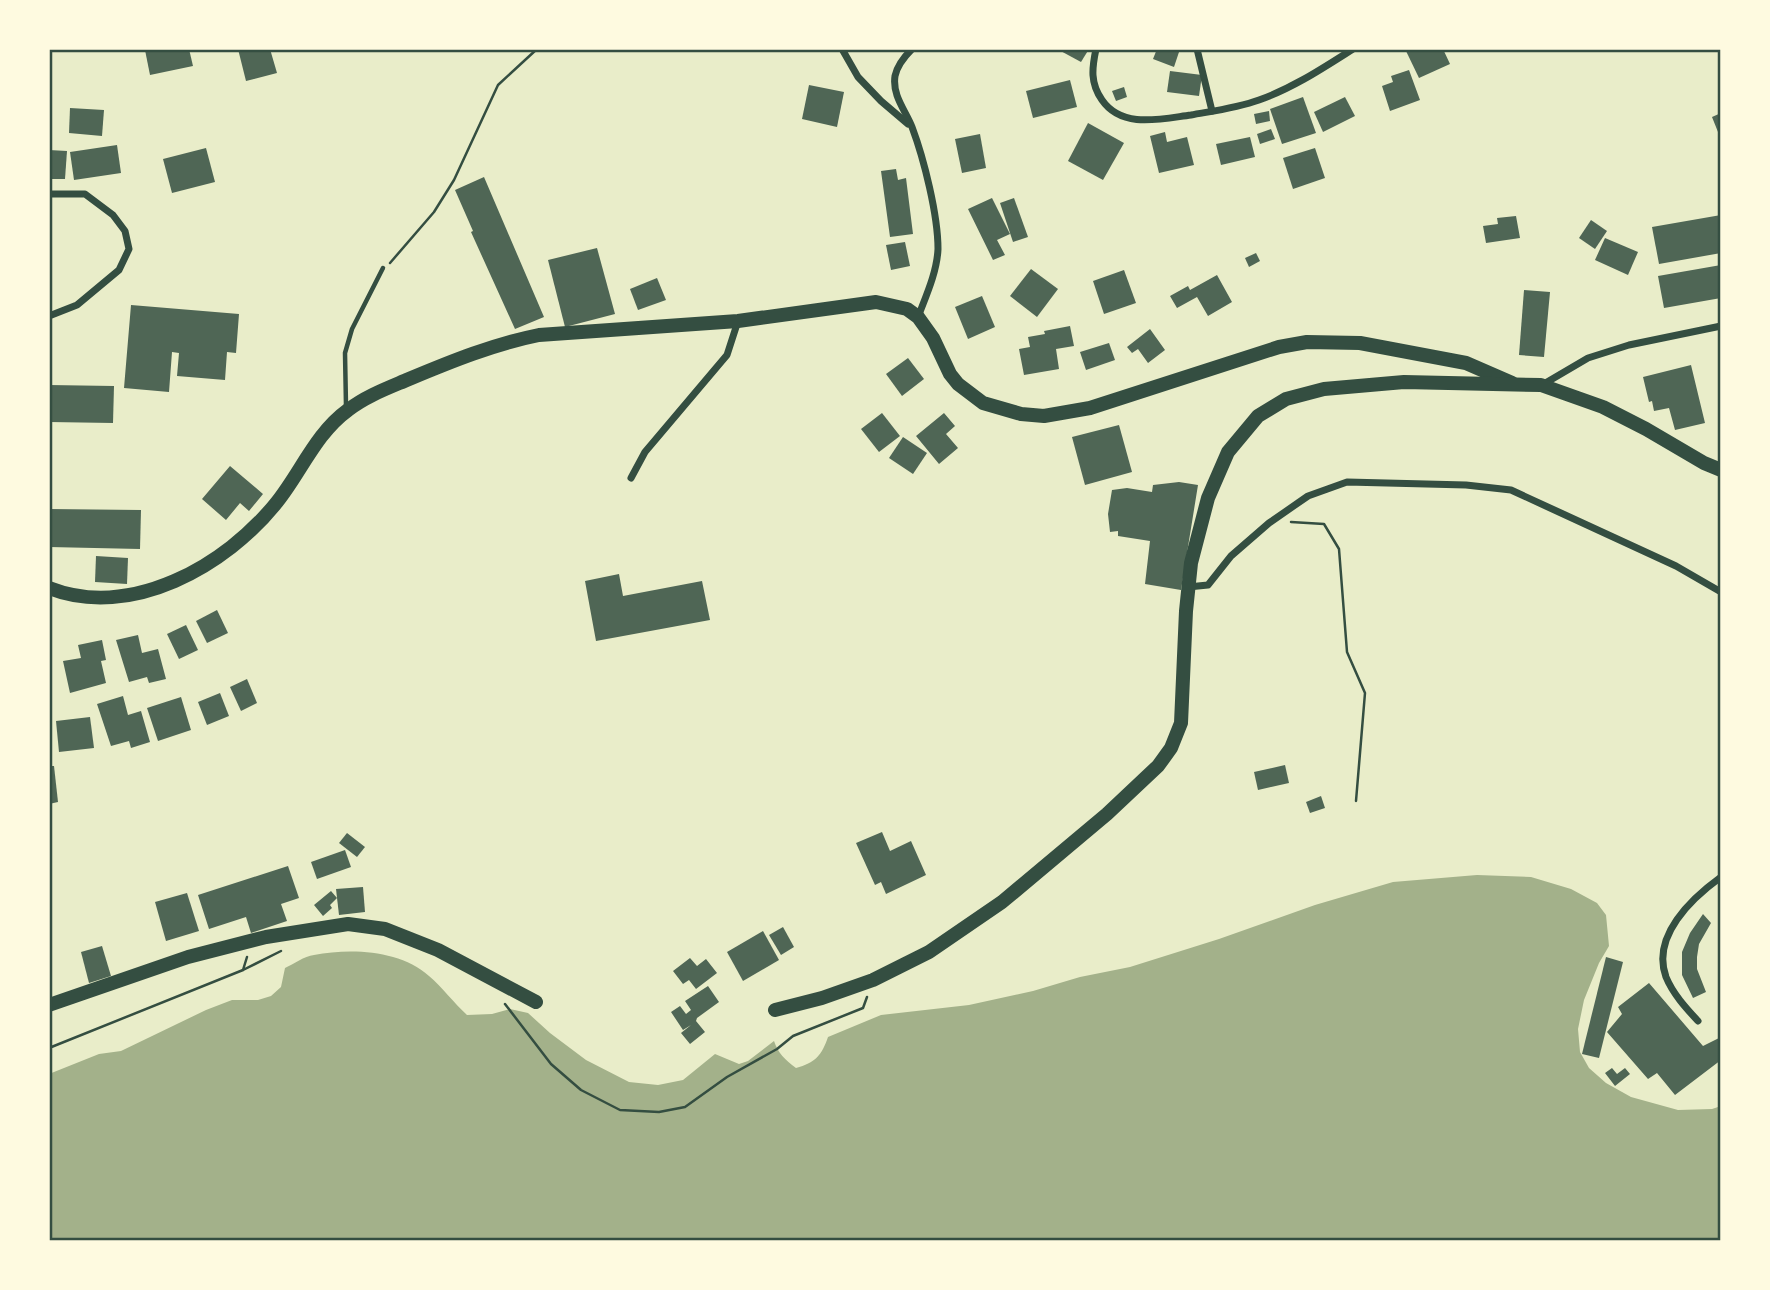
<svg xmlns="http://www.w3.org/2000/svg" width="1770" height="1290" viewBox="0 0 1770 1290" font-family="Helvetica,sans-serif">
	<rect width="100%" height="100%" fill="#e9edc9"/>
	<path fill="#a3b18a" d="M1477,875L1531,877L1571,889L1597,903L1606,915L1609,946L1599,963L1584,1000L1578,1029L1580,1052L1589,1068L1606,1083L1631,1097L1678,1110L1712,1109L1721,1106V1241H49V1074L99,1054L121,1051L206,1010L232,1000H258L271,996L281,987L285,968C294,964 304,956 314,955C351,948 400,950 429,976C442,987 454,1003 467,1015L492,1014L510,1009L528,1013L550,1033L586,1060L629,1082L658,1085L683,1080L715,1054L739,1064L748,1061L774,1041C778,1053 785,1060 796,1068C815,1063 822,1055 828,1037L881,1015L969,1005L1033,991L1080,977L1130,967L1219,939L1315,905L1393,882Z"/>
	<g fill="#4f6655">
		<path d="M152,49H189L193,66L150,75L145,50Z"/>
		<path d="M238,49H270L277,73L246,81Z"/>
		<path d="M1057,49H1089L1081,62Z"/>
		<path d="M1157,49H1180L1174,67L1153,59Z"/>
		<path d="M1411,49H1443L1450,64L1419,78L1406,51Z"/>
		<path d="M1409,70L1420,100L1390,111L1382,86L1393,82L1391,76Z"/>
		<path d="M1170,71L1202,75L1199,96L1167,92Z"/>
		<path d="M1070,80L1077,107L1033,118L1026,91Z"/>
		<path d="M809,85L844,92L837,127L802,119Z"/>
		<path d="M1124,87L1127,97L1116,101L1112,91Z"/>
		<path d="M1303,97L1316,133L1282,144L1270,109Z"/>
		<path d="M1345,97L1355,116L1323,132L1314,112Z"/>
		<path d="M70,108L104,110L102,136L69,133Z"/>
		<path d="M1269,111L1270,121L1256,124L1254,114Z"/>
		<path d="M1721,113V130L1718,132L1712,117Z"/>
		<path d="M1088,123L1124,143L1103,180L1068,161Z"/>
		<path d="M1271,129L1275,139L1260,144L1257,134Z"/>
		<path d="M1165,132L1167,142L1187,137L1194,165L1159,173L1150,136Z"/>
		<path d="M980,134L986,168L962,173L955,139Z"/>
		<path d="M1250,137L1255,157L1221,165L1216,144Z"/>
		<path d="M117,145L121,173L74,180L70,152Z"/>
		<path d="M206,148L215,182L172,193L163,159Z"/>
		<path d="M1315,148L1325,178L1293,189L1283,158Z"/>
		<path d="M49,150L67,151L65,179H49Z"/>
		<path d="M896,169L898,180L906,178L913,234L890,237L881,171Z"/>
		<path d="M484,177L544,317L515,329L471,232L473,231L455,190Z"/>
		<path d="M992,198L1010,234L997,240L1005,255L993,260L968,209Z"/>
		<path d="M1014,198L1028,237L1013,242L1000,203Z"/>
		<path d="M1721,215V253L1659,264L1652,227Z"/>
		<path d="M1516,216L1520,238L1486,243L1483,226L1498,224L1497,218Z"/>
		<path d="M1591,220L1607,231L1595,249L1579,238Z"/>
		<path d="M1605,238L1638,252L1628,275L1595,260Z"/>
		<path d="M905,242L910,266L891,270L886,245Z"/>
		<path d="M597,248L615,314L565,327L548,260Z"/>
		<path d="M1256,253L1260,261L1249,267L1245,258Z"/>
		<path d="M1721,265V298L1664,308L1658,276Z"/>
		<path d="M1031,269L1058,289L1037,317L1010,296Z"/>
		<path d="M1124,270L1136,303L1104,314L1093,281Z"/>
		<path d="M1217,275L1232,302L1208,316L1197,297L1177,308L1170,296L1188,286L1190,290Z"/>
		<path d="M657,278L666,300L638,310L630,289Z"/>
		<path d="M1524,290L1550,292L1544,357L1519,355Z"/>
		<path d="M982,296L995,327L968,339L955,307Z"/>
		<path d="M131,305L239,314L236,353L227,352L225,380L177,376L179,353L172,352L169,392L124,388Z"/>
		<path d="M1070,326L1074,346L1056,349L1059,369L1024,375L1019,349L1030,347L1028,337L1045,334L1044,331Z"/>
		<path d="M1150,329L1165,350L1148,363L1138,349L1132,353L1127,347Z"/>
		<path d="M1109,343L1115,360L1086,370L1080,352Z"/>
		<path d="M908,358L924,379L902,396L886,374Z"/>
		<path d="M1691,365L1705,423L1675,430L1669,408L1654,411L1652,401L1649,402L1643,377Z"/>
		<path d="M49,385L114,386L113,423L49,422Z"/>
		<path d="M882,413L900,436L879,452L861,429Z"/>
		<path d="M944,413L955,426L946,434L958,448L939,464L916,436Z"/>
		<path d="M1119,425L1132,472L1085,485L1072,437Z"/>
		<path d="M903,437L927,453L913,474L889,458Z"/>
		<path d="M230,466L263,494L249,511L240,503L226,520L202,499Z"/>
		<path d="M1179,482L1198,485L1181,590L1145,584L1150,541L1118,536V531L1110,532L1108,514L1112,490L1127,488L1152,492L1153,485Z"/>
		<path d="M49,509L141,510L140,549L49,547Z"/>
		<path d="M96,556L128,558L127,584L95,582Z"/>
		<path d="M619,574L623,596L702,581L710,620L596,641L585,581Z"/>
		<path d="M217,610L228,633L207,643L196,621Z"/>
		<path d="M186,625L198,650L179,659L167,634Z"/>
		<path d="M138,635L142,653L158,649L166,679L149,683L147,677L129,682L116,640Z"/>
		<path d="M102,640L106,660L101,661L106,683L70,693L63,661L81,658L78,645Z"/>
		<path d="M247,679L257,703L241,711L230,687Z"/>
		<path d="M220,693L229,716L207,725L198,702Z"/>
		<path d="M123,696L128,715L141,711L150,742L131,748L129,741L111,746L97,704Z"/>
		<path d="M181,697L191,730L158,741L147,708Z"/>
		<path d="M90,717L94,748L59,752L56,721Z"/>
		<path d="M1285,765L1289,783L1258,790L1254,772Z"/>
		<path d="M49,766H54L58,802L49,804Z"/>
		<path d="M1321,796L1325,808L1310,813L1306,802Z"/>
		<path d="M882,832L890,851L911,841L926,875L886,894L881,882L875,885L856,843Z"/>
		<path d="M347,833L365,847L357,857L339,843Z"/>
		<path d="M345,850L351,867L317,879L311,862Z"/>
		<path d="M288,866L299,898L281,904L287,921L251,933L246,917L209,929L198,895Z"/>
		<path d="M363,887L365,912L339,915L336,889Z"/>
		<path d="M331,891L337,898L330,905L332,908L323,916L314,905Z"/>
		<path d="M187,893L199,931L166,941L155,902Z"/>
		<path d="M1703,914L1711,923L1699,944L1697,957V969L1706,992L1693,998L1682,975V952L1690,933Z"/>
		<path d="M783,927L794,947L781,955L769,935Z"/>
		<path d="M763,931L779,960L743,981L727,952Z"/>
		<path d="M102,946L111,976L89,983L81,952Z"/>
		<path d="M1606,957L1623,962L1599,1058L1582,1054Z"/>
		<path d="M690,958L697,966L706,959L717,973L696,989L689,980L683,984L673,971Z"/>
		<path d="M1649,983L1703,1046L1721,1037V1060L1675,1095L1657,1073L1648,1079L1607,1032L1622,1014L1618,1007Z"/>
		<path d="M708,986L719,1002L697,1018L696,1021L705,1032L690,1044L681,1033L691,1025L683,1030L671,1012L680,1006L686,1014L691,1010L685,1001Z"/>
		<path d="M1612,1068L1617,1074L1625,1068L1630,1074L1615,1086L1605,1073Z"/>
	</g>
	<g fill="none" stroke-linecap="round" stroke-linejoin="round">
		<g stroke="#344e41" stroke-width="2.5">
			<path d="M390,263L434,212L454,180L498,85L537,49"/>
			<path d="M1291,522L1324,524L1339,549L1347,652L1365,693L1356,801"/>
			<path d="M243,970L281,951"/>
			<path d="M505,1004L551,1064L581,1090L620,1110L659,1112L685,1107L727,1077L777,1049L793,1036L863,1008L867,997"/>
			<path d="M49,1048L243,970L247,957"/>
		</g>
		<path stroke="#344e41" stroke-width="4.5" d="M346,406L345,353L352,329L383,268"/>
		<g stroke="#344e41" stroke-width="7">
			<path d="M842,49L858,77L881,101L908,124"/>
			<path d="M912,49C905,56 897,66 895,76C892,96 906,111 912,127C924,159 938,215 938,249C937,272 926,296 918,317"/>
			<path d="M1096,49C1092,68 1090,83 1102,100C1122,129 1160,119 1191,115C1213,111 1237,108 1259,100C1293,88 1323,68 1353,49"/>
			<path d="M1197,49L1212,111"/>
			<path d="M49,194H85L113,215L125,231L129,249L119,270L77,305L49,316"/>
			<path d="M1542,385L1588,358L1629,345L1721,326"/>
			<path d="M631,478L645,452L727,355L738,321"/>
			<path d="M1188,587L1208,585L1231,556L1269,523L1308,496L1347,482L1466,485L1511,490L1676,566L1721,592"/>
			<path d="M1698,1021C1686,1008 1673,994 1666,977C1651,936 1692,898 1721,877"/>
		</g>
		<g stroke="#344e41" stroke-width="14">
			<path d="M49,588C131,620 226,566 277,502C301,472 316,433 348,410C366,396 388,388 409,379C452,361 494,344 539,335L738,321L876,302L907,309L918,317L933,338L950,374L958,384L983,403L1021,414L1044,416L1090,408L1279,347L1307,342L1360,343L1466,363L1512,383"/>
			<path d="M49,1005L188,957L266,937L348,924L385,929L438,950L536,1002"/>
			<path d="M775,1010L822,998L873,980L929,952L1002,902L1107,814L1158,766L1171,748L1181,723L1186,611L1191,563L1208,498L1228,452L1258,416L1286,399L1324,389L1404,382L1541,385L1603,407L1646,429L1704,463L1721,470"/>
		</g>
	</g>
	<rect width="1770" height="1290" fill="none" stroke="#fefae0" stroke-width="102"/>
	<rect x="51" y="51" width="1668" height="1188" fill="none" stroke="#344e41" stroke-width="2.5"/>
</svg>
